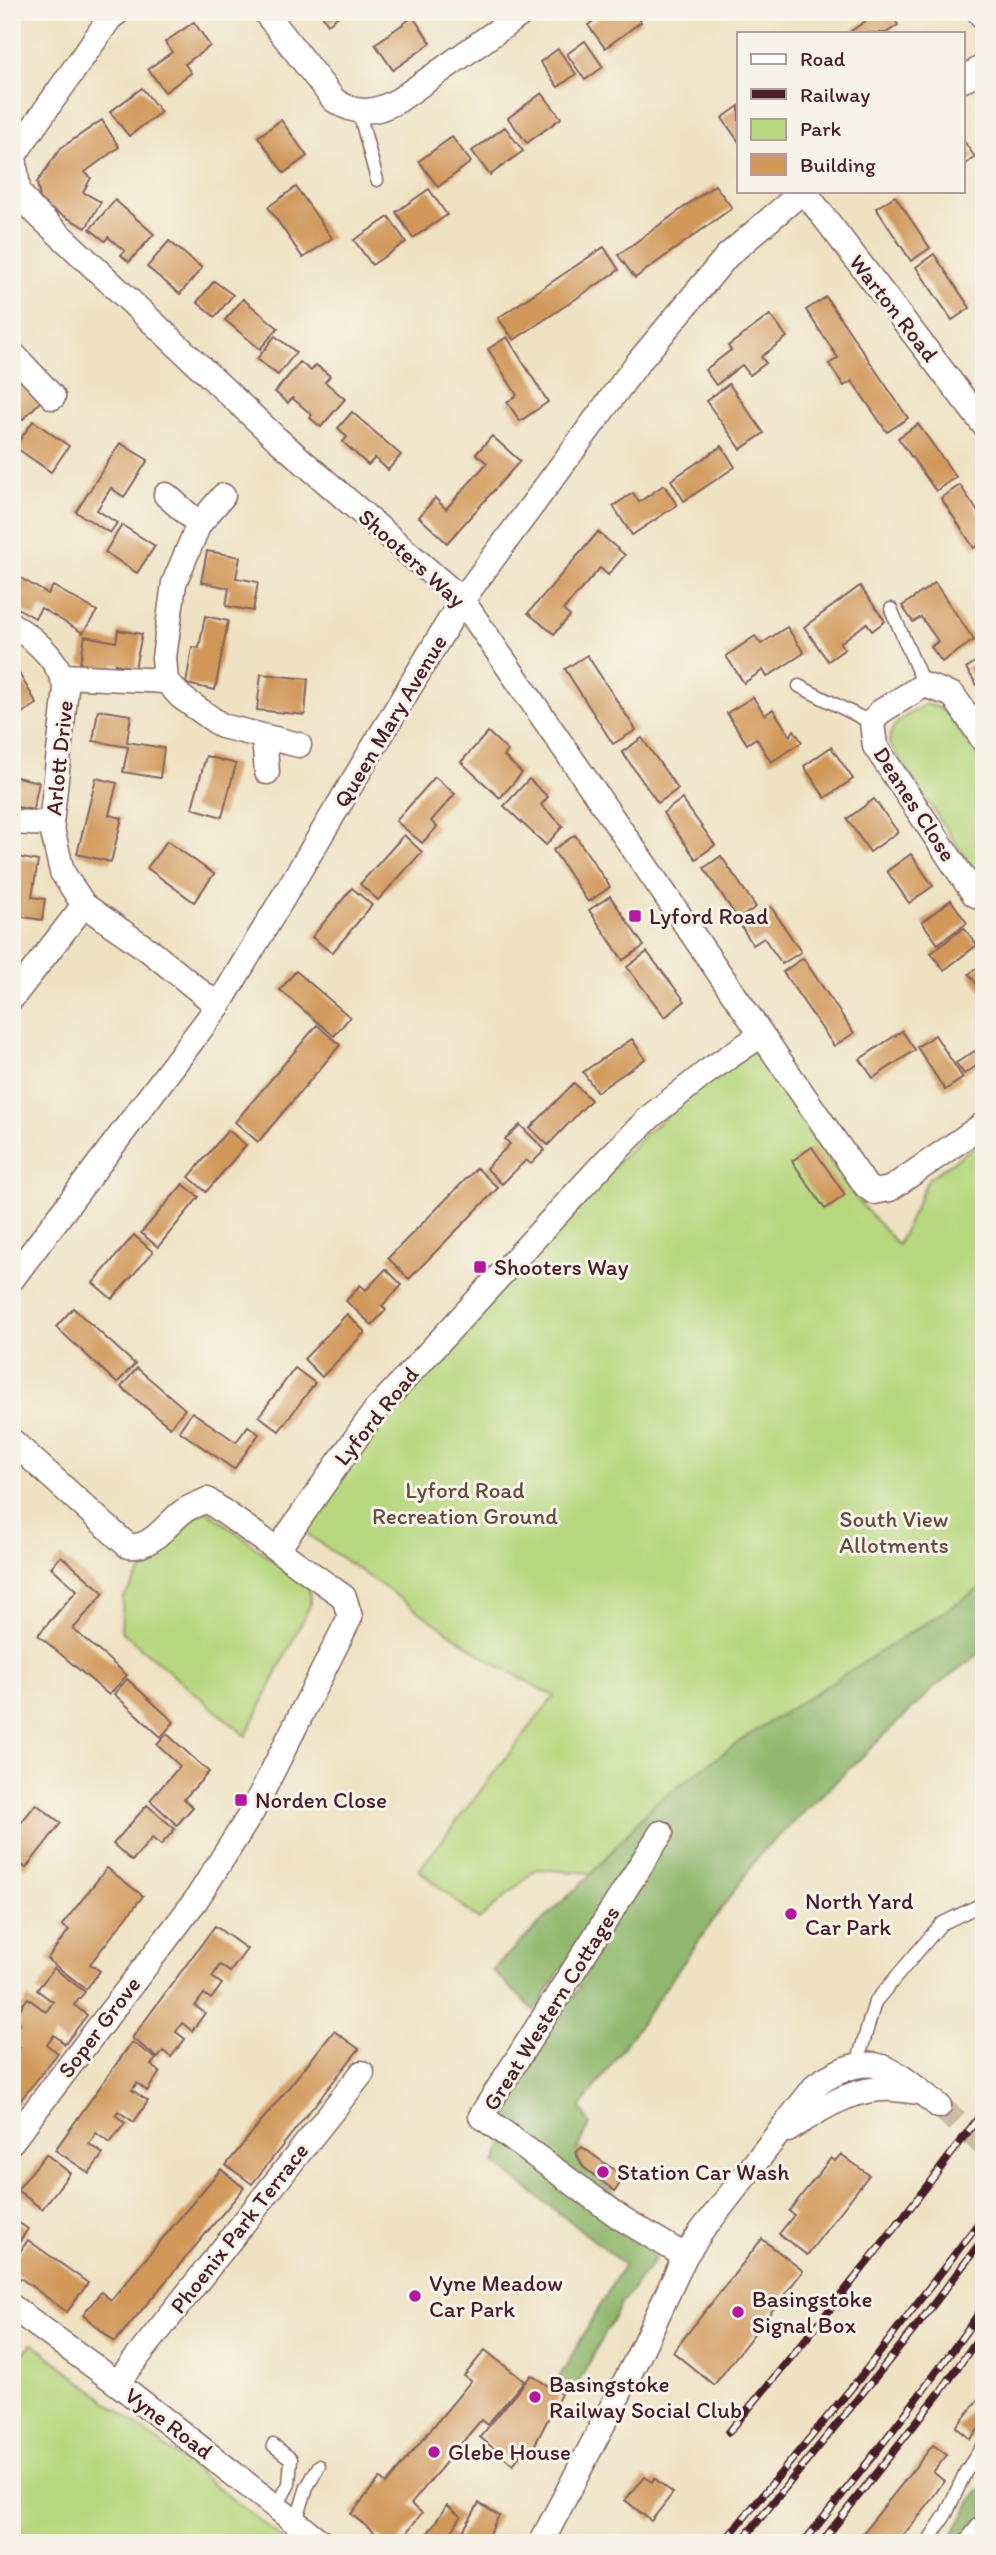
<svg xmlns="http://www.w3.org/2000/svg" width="996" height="2555" viewBox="0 0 996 2555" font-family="Itim,sans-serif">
	<rect width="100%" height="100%" fill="#f7f3e8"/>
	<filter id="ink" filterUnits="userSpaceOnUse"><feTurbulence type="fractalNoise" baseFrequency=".0143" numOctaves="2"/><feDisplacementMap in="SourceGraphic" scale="14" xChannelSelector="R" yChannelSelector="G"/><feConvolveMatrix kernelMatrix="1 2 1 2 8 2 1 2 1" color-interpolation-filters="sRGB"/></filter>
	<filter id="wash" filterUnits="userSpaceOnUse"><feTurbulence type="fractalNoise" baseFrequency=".00686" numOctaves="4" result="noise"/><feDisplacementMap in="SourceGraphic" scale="28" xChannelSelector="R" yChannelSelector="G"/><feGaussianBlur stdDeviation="1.57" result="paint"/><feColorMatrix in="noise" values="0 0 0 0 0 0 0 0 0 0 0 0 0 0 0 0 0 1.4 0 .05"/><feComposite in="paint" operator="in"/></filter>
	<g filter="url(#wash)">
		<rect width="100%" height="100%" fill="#efe2c3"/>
		<g fill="#b7d87f" stroke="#807c55" stroke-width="2">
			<path d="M926,704L939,708L950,717L984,767V885L889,744C889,721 909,715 926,704Z"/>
			<path d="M749,1045L851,1193L898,1245L928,1179L984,1140V1586L747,1736L655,1803L592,1873L536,1869L479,1920L419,1870L554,1696L490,1661L303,1531L339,1472L468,1322L643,1136Z"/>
			<path d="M206,1510L309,1587L310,1605L246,1736L121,1631L123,1598L155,1553L192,1516Z"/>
			<path d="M32,2343L283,2539L280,2543H12V2367Z"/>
		</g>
		<g fill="#91b86e" stroke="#6e6c4c" stroke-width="2">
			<path d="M984,1586V1650L937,1685L761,1853L581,2107L590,2125L576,2153L583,2167L620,2198L621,2218L655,2259L622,2303L573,2392L556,2383L624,2264L495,2163L512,2121L499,2104L580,1987L564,1965L535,2011L492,1970L592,1873L655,1803L747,1736Z"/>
			<path d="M978,2490H984V2518L965,2543H948Z"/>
		</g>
		<g id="blocks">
			<g fill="#d1985a">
				<path d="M320,12H344L328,24Z"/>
				<path d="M606,12H634L641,22L605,48L588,25Z"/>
				<path d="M866,12H890L898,25L886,33H848L870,18Z"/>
				<path d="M413,17L431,43L393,70L375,44Z"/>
				<path d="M194,22L210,46L185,64L191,73L165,92L148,69L172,52L165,42Z"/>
				<path d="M585,41L603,67L585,80L567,54Z"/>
				<path d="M558,49L576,74L558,87L540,62Z"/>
				<path d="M142,88L161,112L129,136L110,112Z"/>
				<path d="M542,93L561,118L527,143L508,118Z"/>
				<path d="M739,106V142L722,118Z"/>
				<path d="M102,120L119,147L85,172L91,178L83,192L101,202L86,228L41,204L37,182L61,148Z"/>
				<path d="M281,120L307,156L284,173L258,137Z"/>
				<path d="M505,127L523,151L490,175L472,151Z"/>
				<path d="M452,137L471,162L438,187L419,161Z"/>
				<path d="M963,140L975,157L963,166Z"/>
				<path d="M715,185L732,208L635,278L618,255Z"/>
				<path d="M296,187L332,238L303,258L268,207Z"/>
				<path d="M429,189L447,215L413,238L396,212Z"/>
				<path d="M895,196L930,248L911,261L876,208Z"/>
				<path d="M115,200L154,234L129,262L121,255L125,251L108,237L105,241L90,229Z"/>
				<path d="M389,217L406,242L372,265L354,240Z"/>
				<path d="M169,241L202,268L180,294L147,267Z"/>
				<path d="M604,247L619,270L514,340L498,318Z"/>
				<path d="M934,254L970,308L952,320L916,267Z"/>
				<path d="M214,281L233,295L215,317L197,302Z"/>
				<path d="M826,297L908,418L887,432L852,381L844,386L829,364L838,358L806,310Z"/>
				<path d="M243,299L278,328L260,349L225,320Z"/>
				<path d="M770,315L787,337L761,357L766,363L750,375L742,365L716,385L705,370L731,350L728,346Z"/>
				<path d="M275,336L296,352L278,375L257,359Z"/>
				<path d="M507,337L548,402L520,421L507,402L517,395L488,349Z"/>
				<path d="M300,362L311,371L316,365L330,376L325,382L345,399L321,427L310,418L312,415L292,398L288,403L275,392Z"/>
				<path d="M12,367L44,398L23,419L12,409Z"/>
				<path d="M729,384L764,433L741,449L706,401Z"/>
				<path d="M352,412L401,455L388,470L375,458L368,465L343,442L347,437L338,428Z"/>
				<path d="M33,421L69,446L51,472L15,447Z"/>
				<path d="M918,424L956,477L936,491L898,438Z"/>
				<path d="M492,436L520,461L447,543L419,517L435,498L446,509L487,463L476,454Z"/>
				<path d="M120,443L148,460L124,497L111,488L97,510L117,523L110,533L76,512Z"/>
				<path d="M722,446L735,467L684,501L671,480Z"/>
				<path d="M664,485L677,505L632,535L613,506L633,493L639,502Z"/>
				<path d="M960,485L984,521V542L974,548L941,498Z"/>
				<path d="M122,525L155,546L137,573L105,552Z"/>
				<path d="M598,532L625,555L608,575L600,568L563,610L570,616L554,634L528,613Z"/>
				<path d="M207,551L240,557L236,578L258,582L253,611L226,606L229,588L201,582Z"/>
				<path d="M12,573L48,594L53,586L97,611L83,633L41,608L35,618L12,605Z"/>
				<path d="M935,583L974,640L942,662L931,647L938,641L921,617L913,622L902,606Z"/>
				<path d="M860,586L885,621L872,631L867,623L840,643L845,649L828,661L804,627Z"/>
				<path d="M205,616L228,621L215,690L186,684L192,647L199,648Z"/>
				<path d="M787,627L804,653L767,677L763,670L744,683L726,656L755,636L761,644Z"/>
				<path d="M118,630L142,634L135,668L115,664L113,671L80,664L85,636L116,642Z"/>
				<path d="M587,655L636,730L613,744L565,669Z"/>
				<path d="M984,656V696L966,668Z"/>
				<path d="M17,670L37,704L12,719V673Z"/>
				<path d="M261,674L308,679L305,715L257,710Z"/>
				<path d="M753,697L765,715L773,709L790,736L794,730L802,742L771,762L756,738L747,744L727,713Z"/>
				<path d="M98,710L131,715L127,742L164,748L160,778L123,772L128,747L93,741Z"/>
				<path d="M488,732L508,751L504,756L522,773L500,798L461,762Z"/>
				<path d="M642,738L678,789L658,803L622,752Z"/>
				<path d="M831,747L853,779L825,798L804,766Z"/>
				<path d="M206,756L236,764L222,817L192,808Z"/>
				<path d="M12,776L39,782L33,810L12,806Z"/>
				<path d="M435,777L455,794L431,821L437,827L422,843L396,821Z"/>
				<path d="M96,778L117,783L109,815L122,818L111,862L77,854Z"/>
				<path d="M529,779L548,797L541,805L563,826L546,845L504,806Z"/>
				<path d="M682,799L715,845L696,859L663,813Z"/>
				<path d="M874,799L898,832L870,852L847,819Z"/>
				<path d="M404,835L422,852L378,900L360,884Z"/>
				<path d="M575,835L610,887L588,902L553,850Z"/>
				<path d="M167,841L214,874L194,902L147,868Z"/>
				<path d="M911,854L933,886L909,903L887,871Z"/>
				<path d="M12,856L38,861L32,897L45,899L42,920L12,915Z"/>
				<path d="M721,856L756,907L738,919L704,868Z"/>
				<path d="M352,888L372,905L332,953L312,937Z"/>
				<path d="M610,896L644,946L623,960L589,910Z"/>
				<path d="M951,900L967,923L938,944L922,922Z"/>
				<path d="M771,907L801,952L782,964L764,938L753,945L741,926Z"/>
				<path d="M964,928L977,945L944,970L931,953Z"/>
				<path d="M647,952L685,1001L665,1017L627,967Z"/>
				<path d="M803,958L854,1033L834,1046L783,972Z"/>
				<path d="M984,963V994L969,974Z"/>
				<path d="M296,971L350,1017L334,1036L280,990Z"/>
				<path d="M317,1025L340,1045L258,1142L235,1122Z"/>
				<path d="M902,1031L915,1050L873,1078L860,1059Z"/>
				<path d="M935,1035L963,1078L945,1090L917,1047Z"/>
				<path d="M632,1039L645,1059L597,1092L583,1072Z"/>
				<path d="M981,1047L984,1051V1061L964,1074L956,1063Z"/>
				<path d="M574,1083L591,1100L548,1145L530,1128Z"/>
				<path d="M520,1125L545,1150L531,1164L526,1160L502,1184L486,1168L510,1144L505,1139Z"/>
				<path d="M228,1130L246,1145L206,1192L189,1177Z"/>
				<path d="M812,1147L845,1195L825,1209L792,1161Z"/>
				<path d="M477,1168L498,1188L409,1279L388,1258Z"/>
				<path d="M183,1184L199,1197L158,1247L141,1233Z"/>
				<path d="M134,1235L153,1252L112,1299L93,1283Z"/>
				<path d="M386,1269L402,1285L382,1306L386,1310L372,1325L346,1301L360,1285L366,1290Z"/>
				<path d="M73,1308L135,1364L117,1383L56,1327Z"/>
				<path d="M347,1314L365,1332L322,1377L304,1359Z"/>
				<path d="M137,1368L185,1409L170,1427L121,1387Z"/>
				<path d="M295,1368L315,1383L279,1431L259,1416Z"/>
				<path d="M192,1412L236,1442L248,1426L259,1434L234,1469L179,1431Z"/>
				<path d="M61,1556L104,1593L73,1629L127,1675L109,1695L38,1635L77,1590L51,1567Z"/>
				<path d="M127,1679L174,1722L161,1737L114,1694Z"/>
				<path d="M167,1734L209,1772L184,1799L193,1807L177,1825L150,1800L180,1766L157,1745Z"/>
				<path d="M36,1804L61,1823L26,1868L12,1857V1834Z"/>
				<path d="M147,1805L175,1829L161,1845L152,1838L132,1861L113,1844Z"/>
				<path d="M107,1868L143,1896L90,1964L100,1971L86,1989L47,1959L69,1930L62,1925Z"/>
				<path d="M215,1926L247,1949L230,1972L220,1965L212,1977L222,1984L211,1999L204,1994L195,2006L205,2013L192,2031L182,2023L176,2032L185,2039L171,2057L163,2051L158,2058L132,2038Z"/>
				<path d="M54,1968L85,1992L74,2005L87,2015L65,2044L54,2035L47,2045L58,2053L12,2111V2057L20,2048L12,2042V2033L20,2023L13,2018L28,1998L46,2012L53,2002L37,1990Z"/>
				<path d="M334,2031L359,2049L252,2184L226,2165Z"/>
				<path d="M132,2042L156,2059L151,2065L160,2072L147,2091L137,2083L132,2090L148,2101L134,2122L118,2111L115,2115L125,2123L110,2143L96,2133L89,2144L103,2154L89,2173L55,2150Z"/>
				<path d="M582,2147L624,2177L615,2191L583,2167L576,2153Z"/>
				<path d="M46,2154L70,2173L42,2209L17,2190Z"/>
				<path d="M841,2154L869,2175L807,2255L779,2234L794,2215L789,2211L831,2158L835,2161Z"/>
				<path d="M221,2169L244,2188L115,2342L83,2315L101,2292L111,2300Z"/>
				<path d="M12,2218L28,2229L12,2252Z"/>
				<path d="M762,2239L803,2271L714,2385L673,2352Z"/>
				<path d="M28,2240L88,2283L67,2312L12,2272V2263Z"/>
				<path d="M485,2350L524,2381L487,2425L481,2420L411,2504L422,2513L398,2543H387L351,2514L380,2478L386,2484L471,2381L464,2376Z"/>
				<path d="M531,2375L561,2394L529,2456L520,2455L513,2465L480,2437Z"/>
				<path d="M984,2393V2423L970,2439L956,2427Z"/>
				<path d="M933,2445L947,2455L933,2472L944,2481L924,2510L897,2543H855Z"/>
				<path d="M645,2477L652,2482L654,2478L673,2493L651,2521L625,2500Z"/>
				<path d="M479,2503L499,2516L484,2543H421L447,2505L461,2517L451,2533L459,2538Z"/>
			</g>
		</g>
	</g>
	<g filter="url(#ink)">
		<use href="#blocks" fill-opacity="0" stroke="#846360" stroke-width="2"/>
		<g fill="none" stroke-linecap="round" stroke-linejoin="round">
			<path stroke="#cebba5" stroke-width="24" stroke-dasharray="24 12" stroke-linecap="butt" d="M939,2106L984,2144"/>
			<g stroke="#846360" stroke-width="15">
				<g id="lane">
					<path d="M359,112L377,180"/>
					<path d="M891,609L924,685"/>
					<path d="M799,686L872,723"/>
					<path d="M857,2064L875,2002L941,1924L980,1905"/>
					<path d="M273,2445L291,2459L289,2484L277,2506"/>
					<path d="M296,2522L307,2487L319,2466"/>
					<path d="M927,2543L946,2514L966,2471L984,2444"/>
				</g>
			</g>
			<g stroke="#846360" stroke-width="27">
				<g id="street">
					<path d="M118,12L110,18L14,155L18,191L31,208L277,439L462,600L866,1186L874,1192L890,1189L984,1124"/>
					<path d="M265,12L334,100C357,116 376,113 399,100L524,12"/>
					<path d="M979,12L984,18"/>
					<path d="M963,80L984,66"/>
					<path d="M804,191L984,425"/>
					<path d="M12,353L53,397"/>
					<path d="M166,495L199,524"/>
					<path d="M223,496L199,524L174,583L164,658L166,681L181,697L222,726L299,745"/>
					<path d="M12,625C37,640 59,660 66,689L51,824L62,872L84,905L150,951L218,1006"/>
					<path d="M63,676L166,681"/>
					<path d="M264,738L267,772"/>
					<path d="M984,741L953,695L924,685L880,712L872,723L875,746L974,894L984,899"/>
					<path d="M12,822L51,824"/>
					<path d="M12,998L84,905"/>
					<path d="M12,1279L218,1006L462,600L636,365L727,256L803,191"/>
					<path d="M12,1441L128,1546C151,1549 165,1526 181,1513C188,1507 199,1504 207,1500L344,1597L350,1617L252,1812L196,1900L12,2141"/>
					<path d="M278,1549L375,1411L605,1162L651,1116L708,1071L761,1035"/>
					<path d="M661,1833L481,2116L621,2218L685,2256"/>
					<path d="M788,2130C815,2112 848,2090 882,2089C894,2088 908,2091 920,2092"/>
					<path d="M12,2307L117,2383L322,2543"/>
					<path d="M117,2383L362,2073"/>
					<path d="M541,2543L638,2357L685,2256L701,2232L817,2084C875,2046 891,2069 939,2106"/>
					<path d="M971,2543L984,2527"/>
				</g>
			</g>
			<use href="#lane" stroke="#fff" stroke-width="12"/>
			<use href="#street" stroke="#fff" stroke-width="24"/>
			<g stroke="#4a1f2b" stroke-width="8">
				<g id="rail">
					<path d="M729,2432C817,2327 903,2220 984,2110"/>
					<path d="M723,2543L863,2374L984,2216"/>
					<path d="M740,2543L917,2326L984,2238"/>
					<path d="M803,2543C866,2466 927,2388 984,2306"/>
					<path d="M821,2543L941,2391L984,2330"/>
				</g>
			</g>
			<use href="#rail" stroke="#f7f3e8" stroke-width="5" stroke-dasharray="16" stroke-linecap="butt"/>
		</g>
	</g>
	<g fill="#b5179e" stroke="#f7f3e8" stroke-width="2.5">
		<rect x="628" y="909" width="14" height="14" rx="3.5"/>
		<rect x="473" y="1260" width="14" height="14" rx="3.5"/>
		<rect x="234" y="1793" width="14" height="14" rx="3.5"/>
		<circle cx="791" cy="1914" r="7"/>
		<circle cx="603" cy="2172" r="7"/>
		<circle cx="415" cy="2296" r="7"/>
		<circle cx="738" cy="2312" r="7"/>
		<circle cx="535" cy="2397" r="7"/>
		<circle cx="434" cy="2452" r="7"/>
	</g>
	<g text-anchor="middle" stroke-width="6" stroke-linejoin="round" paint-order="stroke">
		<g font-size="23" fill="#4a1f2b" stroke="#f7f3e8">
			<text transform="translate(894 308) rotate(52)" y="8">Warton Road</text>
			<text transform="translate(412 558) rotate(42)" y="8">Shooters Way</text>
			<text transform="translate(390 721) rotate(-59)" y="8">Queen Mary Avenue</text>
			<text transform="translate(59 758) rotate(-84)" y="8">Arlott Drive</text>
			<text transform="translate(915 804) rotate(57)" y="8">Deanes Close</text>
			<text transform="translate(376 1416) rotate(-51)" y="8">Lyford Road</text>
			<text transform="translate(551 2008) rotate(-58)" y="8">Great Western Cottages</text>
			<text transform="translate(99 2027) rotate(-53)" y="8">Soper Grove</text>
			<text transform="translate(239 2228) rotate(-52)" y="8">Phoenix Park Terrace</text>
			<text transform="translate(169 2423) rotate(37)" y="8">Vyne Road</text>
		</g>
		<g font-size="23" fill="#4a1f2b" stroke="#f7f3e8" text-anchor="start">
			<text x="649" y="924">Lyford Road</text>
			<text x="494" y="1275">Shooters Way</text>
			<text x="255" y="1808">Norden Close</text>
			<text x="805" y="1909">North Yard<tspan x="805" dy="26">Car Park</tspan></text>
			<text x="617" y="2180">Station Car Wash</text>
			<text x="429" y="2291">Vyne Meadow<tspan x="429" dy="26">Car Park</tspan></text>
			<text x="752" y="2307">Basingstoke<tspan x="752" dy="26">Signal Box</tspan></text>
			<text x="549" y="2392">Basingstoke<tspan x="549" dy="26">Railway Social Club</tspan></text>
			<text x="448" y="2460">Glebe House</text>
		</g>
		<g font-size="23" fill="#654d40" stroke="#f7f3e8">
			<text x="465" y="1498">Lyford Road<tspan x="465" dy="26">Recreation Ground</tspan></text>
			<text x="894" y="1527">South View<tspan x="894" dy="26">Allotments</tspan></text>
		</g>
	</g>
	<rect width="996" height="2555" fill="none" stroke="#f7f3e8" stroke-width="42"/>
	<rect x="737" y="32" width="228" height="161" fill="#f7f3e8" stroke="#b29e9c" stroke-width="2"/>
	<rect x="751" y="54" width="35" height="10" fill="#ffffff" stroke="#b29e9c" stroke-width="2"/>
	<text x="800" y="66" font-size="21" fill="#4a1f2b">Road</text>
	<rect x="751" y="89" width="35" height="10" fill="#4a1f2b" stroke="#b29e9c" stroke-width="2"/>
	<text x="800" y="102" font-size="21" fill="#4a1f2b">Railway</text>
	<rect x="751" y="119" width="35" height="21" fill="#b7d87f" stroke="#b29e9c" stroke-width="2"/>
	<text x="800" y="136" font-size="21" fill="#4a1f2b">Park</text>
	<rect x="751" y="154" width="35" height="21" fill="#d1985a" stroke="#b29e9c" stroke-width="2"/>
	<text x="800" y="172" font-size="21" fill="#4a1f2b">Building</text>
</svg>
